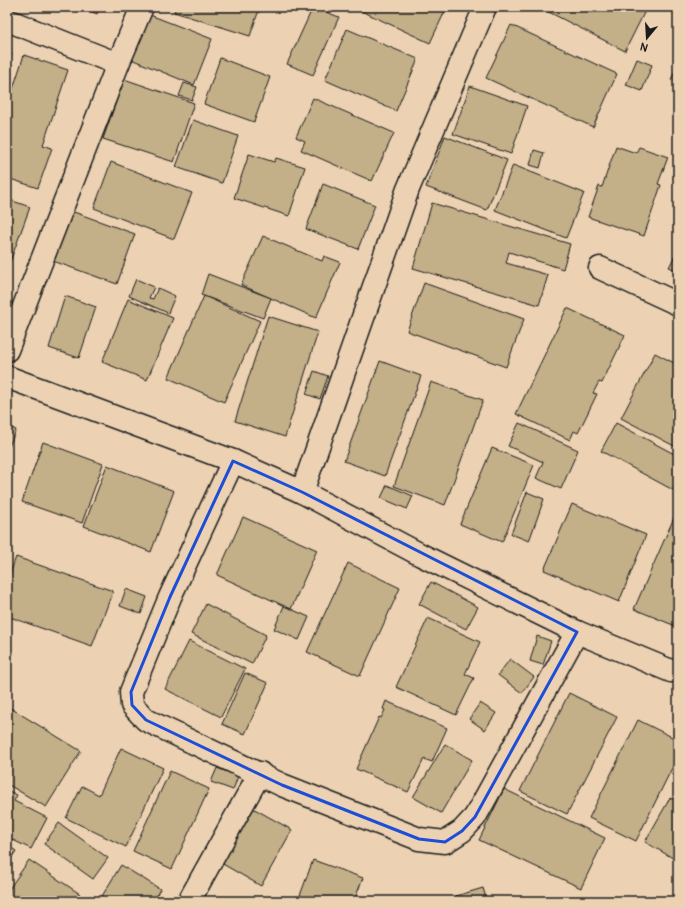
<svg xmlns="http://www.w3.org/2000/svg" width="685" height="908" viewBox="0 0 685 908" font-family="Pangolin,sans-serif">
	<rect width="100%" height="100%" fill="#ecd2b3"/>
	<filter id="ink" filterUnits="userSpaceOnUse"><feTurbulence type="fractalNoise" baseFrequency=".025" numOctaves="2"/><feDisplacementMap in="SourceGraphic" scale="8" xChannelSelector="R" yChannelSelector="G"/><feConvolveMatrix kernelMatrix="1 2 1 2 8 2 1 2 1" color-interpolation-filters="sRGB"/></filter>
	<g filter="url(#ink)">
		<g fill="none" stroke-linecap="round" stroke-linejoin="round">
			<path stroke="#627e98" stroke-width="9" d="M675,901L678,899"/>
		</g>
		<g fill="#c3af88" stroke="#1c1c1c">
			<path d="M81,7H100L97,14Z"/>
			<path d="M176,7H260L250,36L174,12Z"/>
			<path d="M313,7L339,17L313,75L287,64Z"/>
			<path d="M353,7H447L430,43Z"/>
			<path d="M539,7H647L625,51Z"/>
			<path d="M150,15L212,39L194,85L131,59Z"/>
			<path d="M511,25L617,74L593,127L486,78Z"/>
			<path d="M347,29L418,59L396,111L325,80Z"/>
			<path d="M7,52L12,54L7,67Z"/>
			<path d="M24,55L68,70L43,145L52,148L38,188L7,178V107Z"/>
			<path d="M220,58L270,77L254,122L204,104Z"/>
			<path d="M637,59L652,65L642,91L626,85Z"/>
			<path d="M678,64V83L671,80Z"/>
			<path d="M124,79L194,103L174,162L103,139Z"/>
			<path d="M184,83L197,87L192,100L179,96Z"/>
			<path d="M470,86L527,106L511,154L453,134Z"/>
			<path d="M313,98L394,133L372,181L301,150L305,141L296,137Z"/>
			<path d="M193,120L238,136L222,183L176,167Z"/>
			<path d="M445,136L507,160L487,210L426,187Z"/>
			<path d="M616,146L636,153L639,147L668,157L658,184L661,185L644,236L588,217L599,186L602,187Z"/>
			<path d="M534,150L544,153L540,168L530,165Z"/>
			<path d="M249,154L274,162L276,158L305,167L289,216L234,198Z"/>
			<path d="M111,162L192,193L174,239L94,208Z"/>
			<path d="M513,165L584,193L566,238L495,210Z"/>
			<path d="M323,184L375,205L358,249L306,229Z"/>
			<path d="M7,199L30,207L7,270Z"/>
			<path d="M432,203L570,244L563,269L509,252L506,263L548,275L539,305L413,268Z"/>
			<path d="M71,211L135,234L117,284L53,261Z"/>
			<path d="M263,236L322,261L324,256L340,262L316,318L241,285Z"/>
			<path d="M678,250V271L669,267Z"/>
			<path d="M208,274L271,298L263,318L201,295Z"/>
			<path d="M136,279L154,287L149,298L153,299L158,288L175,296L168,313L129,296Z"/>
			<path d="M424,283L524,319L506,367L407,331Z"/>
			<path d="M65,296L96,307L79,358L49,348Z"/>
			<path d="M204,296L260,321L224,402L168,378Z"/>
			<path d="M128,299L173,318L147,380L102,362Z"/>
			<path d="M567,308L625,335L602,383L599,382L593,393L597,394L578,433L574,431L570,440L516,414Z"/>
			<path d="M268,316L318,332L285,437L235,421Z"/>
			<path d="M655,353L678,365V448L621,418Z"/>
			<path d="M380,361L421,376L385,476L344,461Z"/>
			<path d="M314,371L328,376L320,399L306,394Z"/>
			<path d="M431,382L483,400L445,505L394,486Z"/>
			<path d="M519,423L578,450L561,489L536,478L543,462L508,446Z"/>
			<path d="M616,423L678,456V481L673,490L601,451Z"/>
			<path d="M7,426L16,430L7,451Z"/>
			<path d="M43,442L103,464L82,523L22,502Z"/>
			<path d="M492,448L534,465L502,542L460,524Z"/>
			<path d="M107,465L174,491L151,552L84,526Z"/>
			<path d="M387,485L413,496L407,509L381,498Z"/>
			<path d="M527,492L544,499L529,541L511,534Z"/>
			<path d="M572,504L646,535L619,602L544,570Z"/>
			<path d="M676,513L678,514V627L634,609Z"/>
			<path d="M243,517L317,550L291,609L217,575Z"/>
			<path d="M16,557L113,591L92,646L7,616V582Z"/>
			<path d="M348,563L400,588L360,676L307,652Z"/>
			<path d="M431,582L478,607L466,629L419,604Z"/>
			<path d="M126,589L147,597L141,614L120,606Z"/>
			<path d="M206,604L266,635L252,664L191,634Z"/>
			<path d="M284,606L309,617L299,640L274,629Z"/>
			<path d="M428,618L480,642L465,674L474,678L456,715L396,687Z"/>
			<path d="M537,636L551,641L543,665L530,661Z"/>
			<path d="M189,641L245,669L221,717L165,689Z"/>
			<path d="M510,659L534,677L522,693L498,675Z"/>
			<path d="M245,673L268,683L245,734L222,724Z"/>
			<path d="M569,693L617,717L567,814L520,791Z"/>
			<path d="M386,701L447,728L432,762L424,759L408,792L356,769L379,717L381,718L385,710L383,709Z"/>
			<path d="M480,703L496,713L485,730L469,719Z"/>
			<path d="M7,706L81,751L46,807L7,784Z"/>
			<path d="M638,720L678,740V756L636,841L589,818Z"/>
			<path d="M445,744L472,760L441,813L413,797Z"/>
			<path d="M121,748L163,768L126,847L66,818L82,786L99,795Z"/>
			<path d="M217,768L238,776L233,790L211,782Z"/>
			<path d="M170,771L209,789L172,869L133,851Z"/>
			<path d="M504,789L605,838L581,888L479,840Z"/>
			<path d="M7,790L17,795L14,801L47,818L31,849L7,837Z"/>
			<path d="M670,798L678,802V861L645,842Z"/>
			<path d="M251,807L292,830L261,886L221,863Z"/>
			<path d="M59,823L108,858L93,879L44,844Z"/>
			<path d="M7,845L16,851L7,864Z"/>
			<path d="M29,860L80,894L75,901H7V892Z"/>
			<path d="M313,860L363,878L354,901H298Z"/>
			<path d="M121,865L160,889L153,901H99Z"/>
			<path d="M483,888L487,901H458L456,896Z"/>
		</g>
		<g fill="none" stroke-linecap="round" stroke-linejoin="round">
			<g stroke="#1c1c1c" stroke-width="25">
				<g id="minor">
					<path d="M7,20L118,64"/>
					<path d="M600,268L678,304"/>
					<path d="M7,350L118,64L142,7"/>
					<path d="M7,377L233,461L302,492L421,555L577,632L671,671H678"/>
					<path d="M233,461L170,597L131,692L132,705L146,720L282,785L419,839L445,842L462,831L475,817L577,632"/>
					<path d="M302,492L408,189L485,7"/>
					<path d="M189,901L260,773"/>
				</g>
			</g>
			<use href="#minor" stroke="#ecd2b3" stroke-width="22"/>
		</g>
	</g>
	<path fill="none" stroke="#1d4ed8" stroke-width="3" stroke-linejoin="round" d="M233,461L302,492L577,632L475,817L462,831L445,842L419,839L282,785L146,720L132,705L131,692L170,597Z"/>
	<rect width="685" height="908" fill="none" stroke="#ecd2b3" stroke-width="24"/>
	<rect x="12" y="12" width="661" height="884" fill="none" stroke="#1c1c1c" stroke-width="1.5" filter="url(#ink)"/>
	<g transform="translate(647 38) rotate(198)" stroke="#ecd2b3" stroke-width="3" paint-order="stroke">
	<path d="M0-3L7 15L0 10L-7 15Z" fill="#1c1c1c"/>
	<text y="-6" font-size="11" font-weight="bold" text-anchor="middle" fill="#1c1c1c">N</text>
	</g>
</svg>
